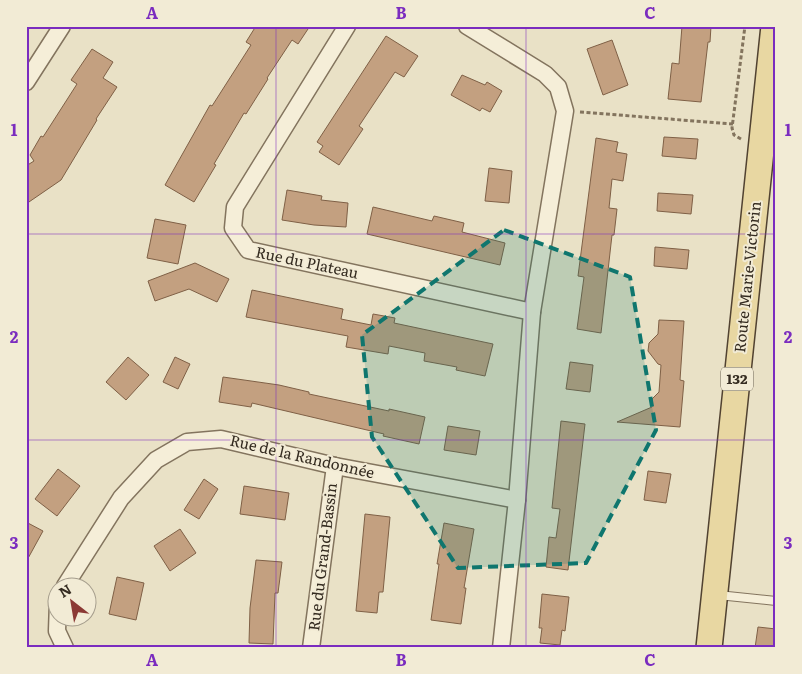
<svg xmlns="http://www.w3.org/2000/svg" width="802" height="674" viewBox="0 0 802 674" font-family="Literata,serif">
	<rect width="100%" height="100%" fill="#e9e1c6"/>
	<g fill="#c3a080" stroke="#7f6046">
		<path d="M256,26H310L298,44L292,40L267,78L268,79L246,114L244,113L214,164L216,165L194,202L165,185L210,105L212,106L251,45L246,42Z"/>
		<path d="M682,26H711L710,42H708L701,102L668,99L672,63L679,64Z"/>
		<path d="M386,36L418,56L404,77L395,72L359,126L363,129L339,165L319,152L323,146L317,142Z"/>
		<path d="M612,40L628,85L603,95L587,49Z"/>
		<path d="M92,49L113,62L103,78L117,87L96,119L97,120L61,180L26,204V166L34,161L30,155L41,136L43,137L77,84L71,80Z"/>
		<path d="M462,75L485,85L487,82L502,91L490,112L482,108L480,111L451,95Z"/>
		<path d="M664,137L698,139L696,159L662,156Z"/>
		<path d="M596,138L618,142L616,152L627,154L623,181L612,179L609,208L617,209L614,235H612L601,333L577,329L584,277L578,276Z"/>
		<path d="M489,168L512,171L509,203L485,201Z"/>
		<path d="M287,190L322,196L321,200L348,203L346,227L314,225L282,220Z"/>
		<path d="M658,193L693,195L691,214L657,211Z"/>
		<path d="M373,207L432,221L434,216L464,223L462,232L505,243L500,265L367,234Z"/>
		<path d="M155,219L186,225L178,264L147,258Z"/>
		<path d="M655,247L689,250L687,269L654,266Z"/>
		<path d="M195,263L229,279L217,302L189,289L155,301L148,281Z"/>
		<path d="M252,290L343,309L341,319L371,325L373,314L395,318L394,323L493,344L485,376L456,370L457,367L424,361L425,353L389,346L388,354L346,347L348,336L246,317Z"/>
		<path d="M659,320L684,321L680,380L684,381L680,427L617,422L652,407V399L659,392L661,365L658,364L648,351L649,343L658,334Z"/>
		<path d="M128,357L149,375L126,400L106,382Z"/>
		<path d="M175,357L190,364L178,389L163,382Z"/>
		<path d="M570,362L593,365L590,392L566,389Z"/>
		<path d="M223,377L279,385L309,392V394L389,411V409L425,417L419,444L383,436L384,434L252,403L251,407L219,402Z"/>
		<path d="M561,421L585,424L568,570L546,567L549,537L556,538L560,509L552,508Z"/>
		<path d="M448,426L480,431L476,455L444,450Z"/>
		<path d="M58,469L80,486L57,516L35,499Z"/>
		<path d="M648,471L671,474L666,503L644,500Z"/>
		<path d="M204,479L218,489L199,519L184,510Z"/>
		<path d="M244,486L289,493L285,520L240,514Z"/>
		<path d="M365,514L390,517L383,592H379L377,613L356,611Z"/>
		<path d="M26,522L43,531L26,562Z"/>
		<path d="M444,523L474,529L464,588H466L461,624L431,620L439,564H437Z"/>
		<path d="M180,529L196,553L170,571L154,546Z"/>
		<path d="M256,560L282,562L278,593H275L273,644L249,643L250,608Z"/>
		<path d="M117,577L144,583L136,620L109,614Z"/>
		<path d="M542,594L569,597L565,631L562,630L560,645L540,643L542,628H539Z"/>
		<path d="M758,627L776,629V648H755Z"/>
	</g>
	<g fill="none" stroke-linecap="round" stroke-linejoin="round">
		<g stroke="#83745e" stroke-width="10">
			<path id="lane" d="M718,595L776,601"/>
		</g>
		<g stroke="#83745e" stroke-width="19">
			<g id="street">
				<path d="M347,26L235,207L233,228L248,250L532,312"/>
				<path d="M467,26L545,74L558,87L565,111L532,312L517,500L501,648"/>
				<path d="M26,82L62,26"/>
				<path d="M65,586L121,498L156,460L187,442L221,439L335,466L517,500"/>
				<path d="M58,602L57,631L65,648"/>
				<path d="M311,648L335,466"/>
			</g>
		</g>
		<g stroke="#514231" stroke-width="28">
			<path id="primary" d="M709,648L774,26"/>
		</g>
		<g stroke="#83745e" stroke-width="3" stroke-dasharray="4 2.5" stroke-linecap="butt">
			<path d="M580,112L733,124"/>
			<path d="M741,139L734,135L732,128L745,26"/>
		</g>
		<use href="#lane" stroke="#f5eed8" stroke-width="8"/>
		<use href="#street" stroke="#f5eed8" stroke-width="16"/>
		<use href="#primary" stroke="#e8d7a2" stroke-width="25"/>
	</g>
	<path fill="#0f766e" fill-opacity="0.2" stroke="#0f766e" stroke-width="4" stroke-dasharray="10 6" stroke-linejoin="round" d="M504,230L630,277L656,430L586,563L458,568L372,437L362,335Z"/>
	<path fill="none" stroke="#7b2cbf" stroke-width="1" stroke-opacity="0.55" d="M276,26V648M526,26V648M26,234H776M26,440H776"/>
	<g text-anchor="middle" stroke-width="4" stroke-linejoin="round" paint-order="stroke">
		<rect fill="#f2ebd5" stroke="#6d6556" stroke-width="1" x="721" y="367.5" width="32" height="23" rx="4"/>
		<g font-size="14" font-weight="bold" fill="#342b20">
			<text x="737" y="384">132</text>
		</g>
		<g font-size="15" fill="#342b20" stroke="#f2ebd5">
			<text transform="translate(307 263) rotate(12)" y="5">Rue du Plateau</text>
			<text transform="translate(748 277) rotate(-84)" y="5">Route Marie-Victorin</text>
			<text transform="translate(302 457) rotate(13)" y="5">Rue de la Randonnée</text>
			<text transform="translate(323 557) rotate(-83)" y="5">Rue du Grand-Bassin</text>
		</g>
	</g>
	<rect width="802" height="674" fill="none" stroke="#f2ebd5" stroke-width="55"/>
	<g transform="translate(72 602) rotate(329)"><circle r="24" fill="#f2ebd5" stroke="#a69e8d"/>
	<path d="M0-4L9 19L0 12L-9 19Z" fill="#8b3934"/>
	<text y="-8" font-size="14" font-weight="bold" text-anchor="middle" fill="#342b20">N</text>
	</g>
	<rect x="28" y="28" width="746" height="618" fill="none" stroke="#7b2cbf" stroke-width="2"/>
	<g font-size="16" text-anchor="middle" font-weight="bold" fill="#7b2cbf">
		<text x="152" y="19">A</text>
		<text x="401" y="19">B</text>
		<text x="650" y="19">C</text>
		<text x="14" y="136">1</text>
		<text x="788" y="136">1</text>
		<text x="14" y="343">2</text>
		<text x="788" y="343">2</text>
		<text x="14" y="549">3</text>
		<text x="788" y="549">3</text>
		<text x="152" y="666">A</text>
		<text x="401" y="666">B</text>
		<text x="650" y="666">C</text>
	</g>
</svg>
